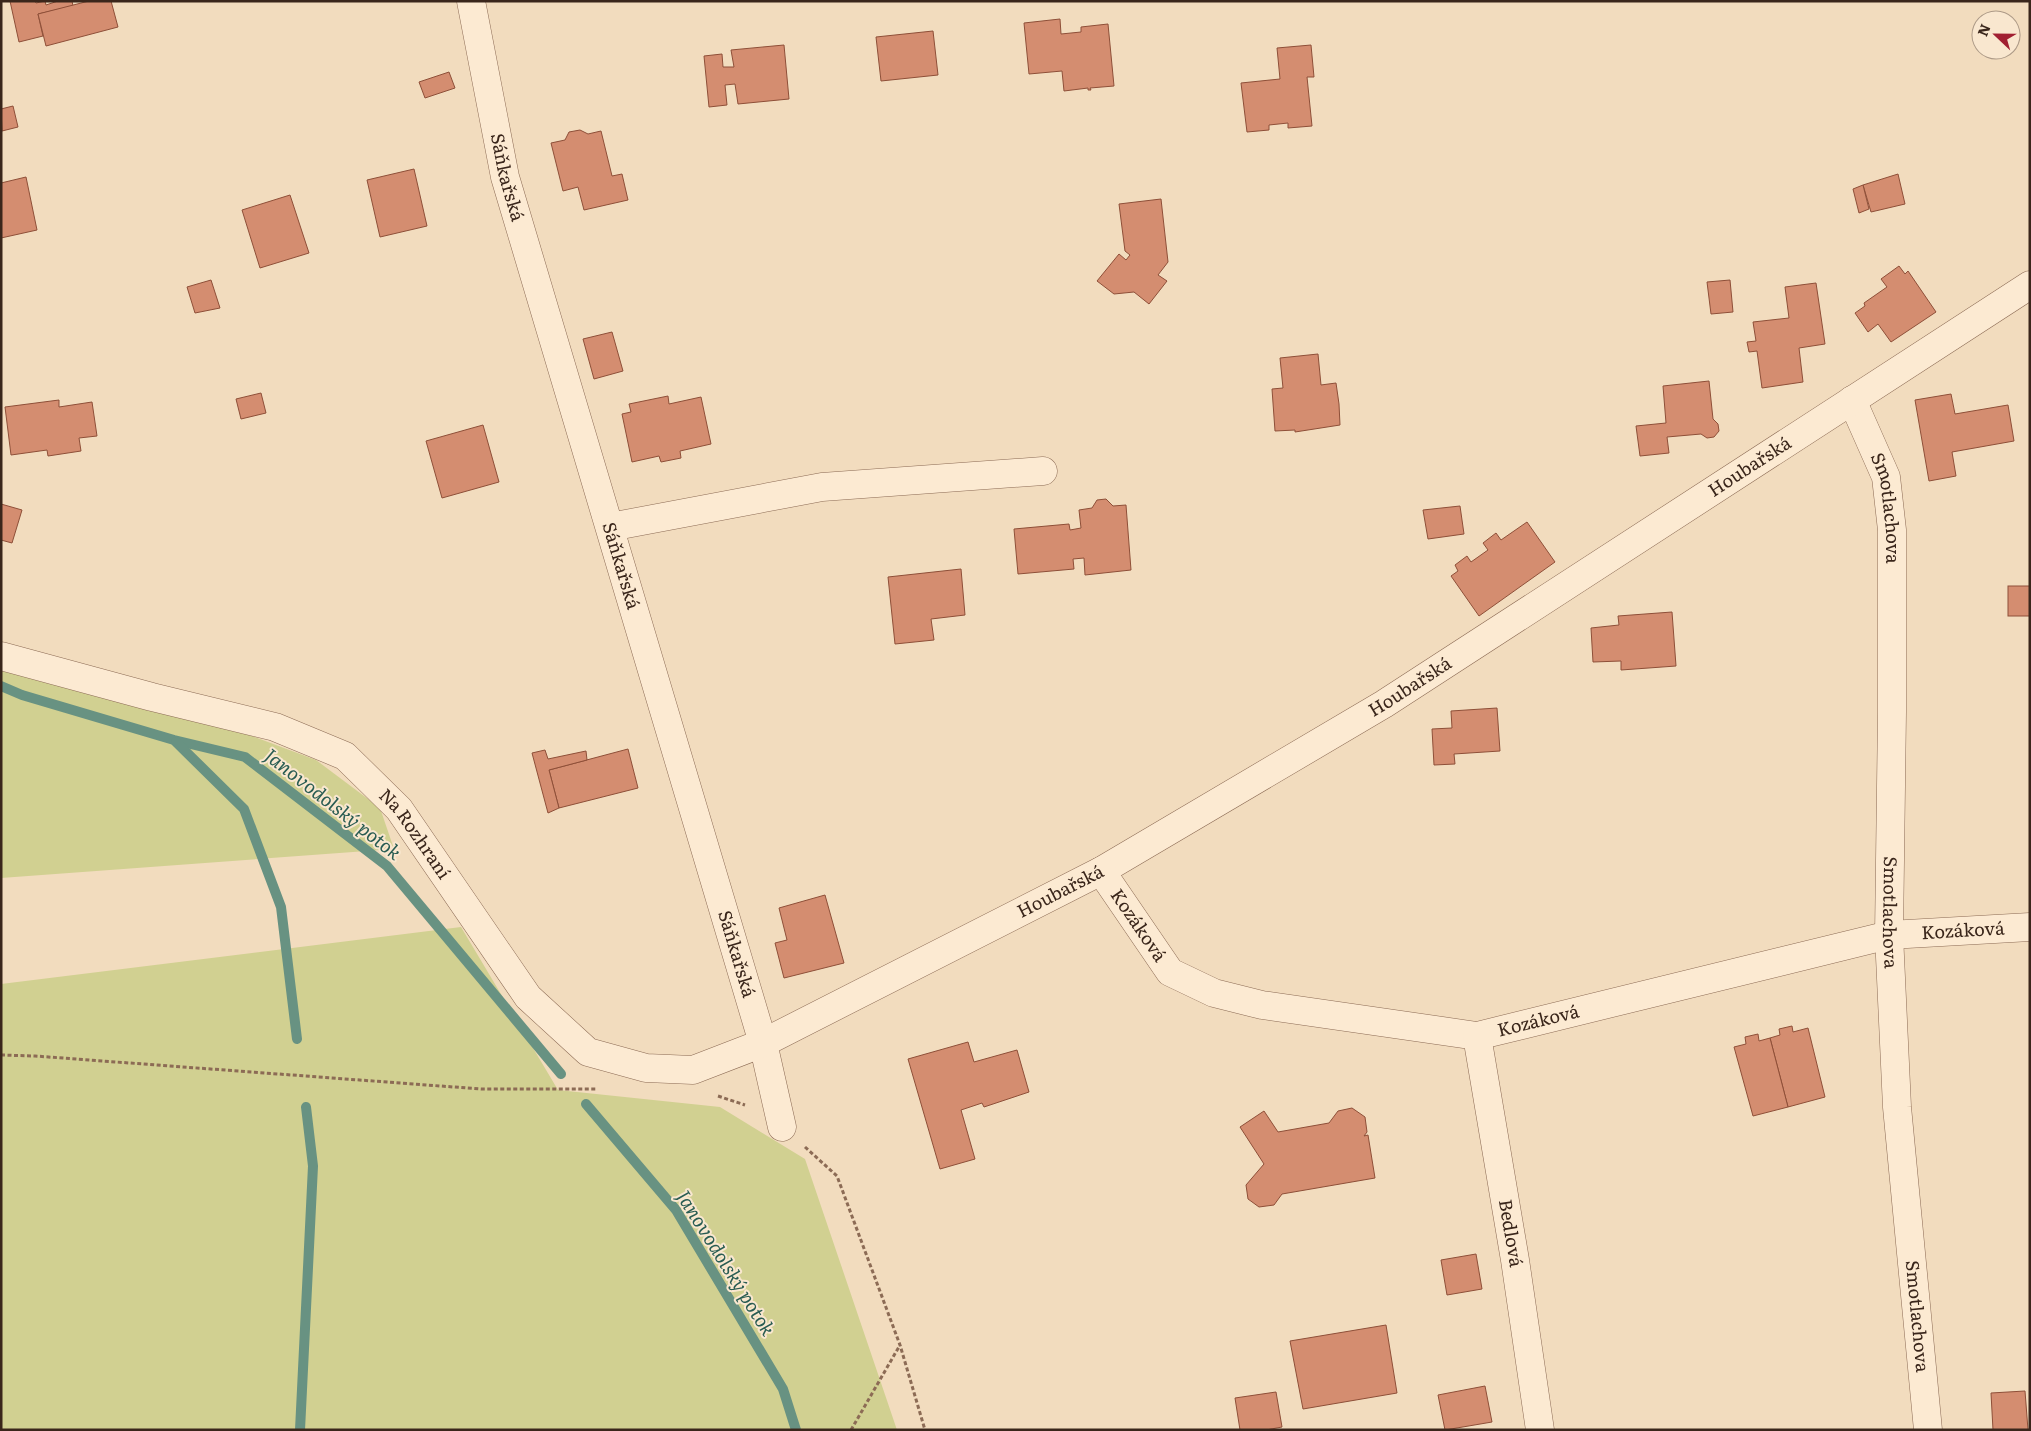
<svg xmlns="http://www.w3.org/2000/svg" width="2031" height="1431" viewBox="0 0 2031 1431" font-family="Literata,serif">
	<rect width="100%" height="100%" fill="#f2dcbe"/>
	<g fill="#d1d091">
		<path d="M1,669L212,721L316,760L380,808L394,849L1,878Z"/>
		<path d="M461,927L558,1090L720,1107L805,1159L897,1430H1V984Z"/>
	</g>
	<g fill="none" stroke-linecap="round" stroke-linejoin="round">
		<g stroke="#689282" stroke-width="10">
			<path d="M1,686L22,695L174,740L245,757L387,866L561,1074"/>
			<path d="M176,742L244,809L281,907L297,1039"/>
			<path d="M586,1104L676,1210L783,1389L796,1430"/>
			<path d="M300,1430L313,1166L306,1107"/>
		</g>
	</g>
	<g fill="#d48d70" stroke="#8e4f38">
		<path d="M10,1H35L36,3L45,1L46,5L58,1H72L73,6L38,14L43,36L19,42Z"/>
		<path d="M89,1H111L118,27L46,46L38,14Z"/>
		<path d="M1060,19L1061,34L1081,32V27L1108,24L1114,86L1090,88L1091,90H1088V88L1064,91L1062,71L1029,74L1024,23Z"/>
		<path d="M933,31L938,75L881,81L876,37Z"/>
		<path d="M784,45L789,99L738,104L735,84L725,85L727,105L709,107L704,56L722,54L723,67H734L731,50Z"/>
		<path d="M1311,45L1314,77H1307L1312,126L1288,128V123L1269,125V130L1247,132L1241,83L1280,79L1277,48Z"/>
		<path d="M449,72L455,88L425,98L419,82Z"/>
		<path d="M13,106L18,127L2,131L1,109Z"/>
		<path d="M580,130L588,134L601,131L612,176L622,174L628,200L584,210L578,187L563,191L551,143L565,140L569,132Z"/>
		<path d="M414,169L427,226L380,237L367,180Z"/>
		<path d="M1898,174L1905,204L1871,212L1863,185Z"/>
		<path d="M26,177L37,230L1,238V183Z"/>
		<path d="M1863,185L1869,209L1859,213L1853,189Z"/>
		<path d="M290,195L309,253L260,268L242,210Z"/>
		<path d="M1161,199L1168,262L1158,275L1167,281L1149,304L1134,292L1114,294L1097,281L1119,254L1126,260L1130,255L1125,251L1119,204Z"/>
		<path d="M1899,266L1905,274L1908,271L1936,312L1891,342L1878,324L1868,332L1855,313L1865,306L1864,303L1887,287L1881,279Z"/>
		<path d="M211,280L220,308L195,313L187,287Z"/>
		<path d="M1730,280L1733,312L1711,314L1707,282Z"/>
		<path d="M1816,283L1825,344L1799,348L1803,382L1762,388L1757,351L1749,352L1747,342L1756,341L1753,322L1789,318L1785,287Z"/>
		<path d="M612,332L623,371L594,379L583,339Z"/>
		<path d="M1318,354L1321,385L1336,383L1339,404L1340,425L1295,432V430L1275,431L1272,389L1283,388L1280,358Z"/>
		<path d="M1709,381L1713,419L1718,424L1719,431L1714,437L1707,438L1701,434L1667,437L1669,453L1640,456L1636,426L1666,423L1663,386Z"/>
		<path d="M261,393L266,413L241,419L236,399Z"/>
		<path d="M1951,394L1955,414L2008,405L2014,441L1952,452L1956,476L1929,481L1915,400Z"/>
		<path d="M668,396L669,404L701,397L711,444L680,451L681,458L661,462L659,456L632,462L622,414L631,412L629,404Z"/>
		<path d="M59,400V407L92,402L97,436L79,438L81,451L48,456L47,450L11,455L5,407Z"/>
		<path d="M483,425L499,482L442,498L426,441Z"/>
		<path d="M1106,499L1113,506L1126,505L1131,570L1085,575L1084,558L1073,559L1074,569L1018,574L1014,529L1069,524L1070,530L1081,528L1079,510L1092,508L1097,500Z"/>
		<path d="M1,504L22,510L12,543L1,540Z"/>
		<path d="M1460,506L1464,534L1428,539L1423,510Z"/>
		<path d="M1527,522L1555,562L1479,616L1451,576L1458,571L1455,565L1467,556L1471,562L1488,550L1483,543L1496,533L1501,540Z"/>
		<path d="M961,569L965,615L931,619L934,640L895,644L888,577Z"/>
		<rect x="2008" y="586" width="22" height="30"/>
		<path d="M1672,612L1676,666L1621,670V661L1593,662L1591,628L1619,625L1618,616Z"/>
		<path d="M1497,708L1500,751L1454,754L1455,764L1434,765L1432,729L1452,728L1451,711Z"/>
		<path d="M628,749L638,788L559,808L549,770Z"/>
		<path d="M545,750L548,759L586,751L587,760L549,770L559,808L548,813L532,753Z"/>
		<path d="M825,895L844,963L784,978L775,943L787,940L779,908Z"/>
		<path d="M1792,1026L1793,1032L1808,1028L1825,1097L1788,1107L1770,1038L1780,1035L1779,1029Z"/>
		<path d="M1758,1034L1759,1041L1770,1038L1788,1107L1753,1116L1734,1047L1746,1044L1745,1037Z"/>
		<path d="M968,1042L974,1062L1017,1050L1029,1092L984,1107L982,1103L961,1110L975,1159L940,1169L908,1059Z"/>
		<path d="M1352,1108L1365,1117L1367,1132L1364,1136L1368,1135L1375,1178L1282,1194L1274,1205L1259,1207L1248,1199L1246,1185L1264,1164L1240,1127L1264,1111L1278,1132L1329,1123L1338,1111Z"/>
		<path d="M1476,1254L1482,1289L1447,1295L1441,1260Z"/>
		<path d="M1386,1325L1397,1393L1303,1409L1290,1341Z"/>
		<path d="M1485,1386L1492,1422L1445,1430L1438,1395Z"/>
		<path d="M2025,1391L2028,1430H1993L1991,1393Z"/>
		<path d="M1276,1392L1282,1427L1266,1430H1240L1235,1398Z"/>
	</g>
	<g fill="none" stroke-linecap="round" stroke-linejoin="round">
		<g stroke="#8c6b55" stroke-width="29">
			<g id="minor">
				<path id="s1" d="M471,1L505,177L763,1043L782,1127"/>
				<path id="s2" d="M1852,400L1886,477L1892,530V712L1889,935L1897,1107L1928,1430"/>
				<path d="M610,527L822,487L1043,471"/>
				<path id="s3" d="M1,656L152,697L275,727L345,756L399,809L528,997L588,1052L646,1068L693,1070L763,1043L1101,871L1384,704L2030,285"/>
				<path id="s4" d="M1101,871L1170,972L1214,993L1262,1005L1477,1036L1889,935L2030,927"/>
				<path id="s5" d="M1477,1036L1515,1260L1540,1430"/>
			</g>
		</g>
		<g stroke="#8c6b55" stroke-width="3" stroke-dasharray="4 2.5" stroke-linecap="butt">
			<path d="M1,1055L35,1056L481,1089H597"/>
			<path d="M718,1096L745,1105"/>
			<path d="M805,1147L837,1176L900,1345L925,1430"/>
			<path d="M851,1430L900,1345"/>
		</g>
		<use href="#minor" stroke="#fcead2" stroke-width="28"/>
	</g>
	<g text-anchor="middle" stroke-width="4" stroke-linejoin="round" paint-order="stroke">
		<g font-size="18" fill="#3a261b" stroke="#f9e7cf">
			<text dy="6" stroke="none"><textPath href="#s1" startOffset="180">Sáňkařská</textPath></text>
			<text dy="6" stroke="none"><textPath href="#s3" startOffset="2070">Houbařská</textPath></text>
			<text dy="6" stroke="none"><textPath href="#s2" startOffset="115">Smotlachova</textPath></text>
			<text dy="6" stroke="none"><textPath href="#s1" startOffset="585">Sáňkařská</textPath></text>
			<text dy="6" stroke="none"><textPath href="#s3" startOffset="1665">Houbařská</textPath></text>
			<text dy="6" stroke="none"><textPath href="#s3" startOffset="464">Na Rozhraní</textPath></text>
			<text dy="6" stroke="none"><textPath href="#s3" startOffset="1260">Houbařská</textPath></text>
			<text dy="6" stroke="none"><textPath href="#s2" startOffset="520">Smotlachova</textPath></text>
			<text dy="6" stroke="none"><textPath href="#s4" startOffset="66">Kozáková</textPath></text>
			<text dy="6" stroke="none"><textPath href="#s4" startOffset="936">Kozáková</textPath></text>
			<text dy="6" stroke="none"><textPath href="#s1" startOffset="990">Sáňkařská</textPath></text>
			<text dy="6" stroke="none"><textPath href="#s4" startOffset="501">Kozáková</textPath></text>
			<text dy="6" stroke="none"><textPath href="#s5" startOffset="200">Bedlová</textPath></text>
			<text dy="6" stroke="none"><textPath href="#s2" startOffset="925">Smotlachova</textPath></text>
		</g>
		<g font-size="19" font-style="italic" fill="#295c52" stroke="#f9e7cf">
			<text transform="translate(333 804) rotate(38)" y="7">Janovodolský potok</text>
			<text transform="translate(726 1263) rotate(58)" y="7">Janovodolský potok</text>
		</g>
	</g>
	<rect width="2031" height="1431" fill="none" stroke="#3a261b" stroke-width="5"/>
	<g transform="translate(1996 35) rotate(292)"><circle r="24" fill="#f9e7cf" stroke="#ad9a87"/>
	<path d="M0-4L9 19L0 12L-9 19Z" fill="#a11f31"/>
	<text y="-8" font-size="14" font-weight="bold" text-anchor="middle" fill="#3a261b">N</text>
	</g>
</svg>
